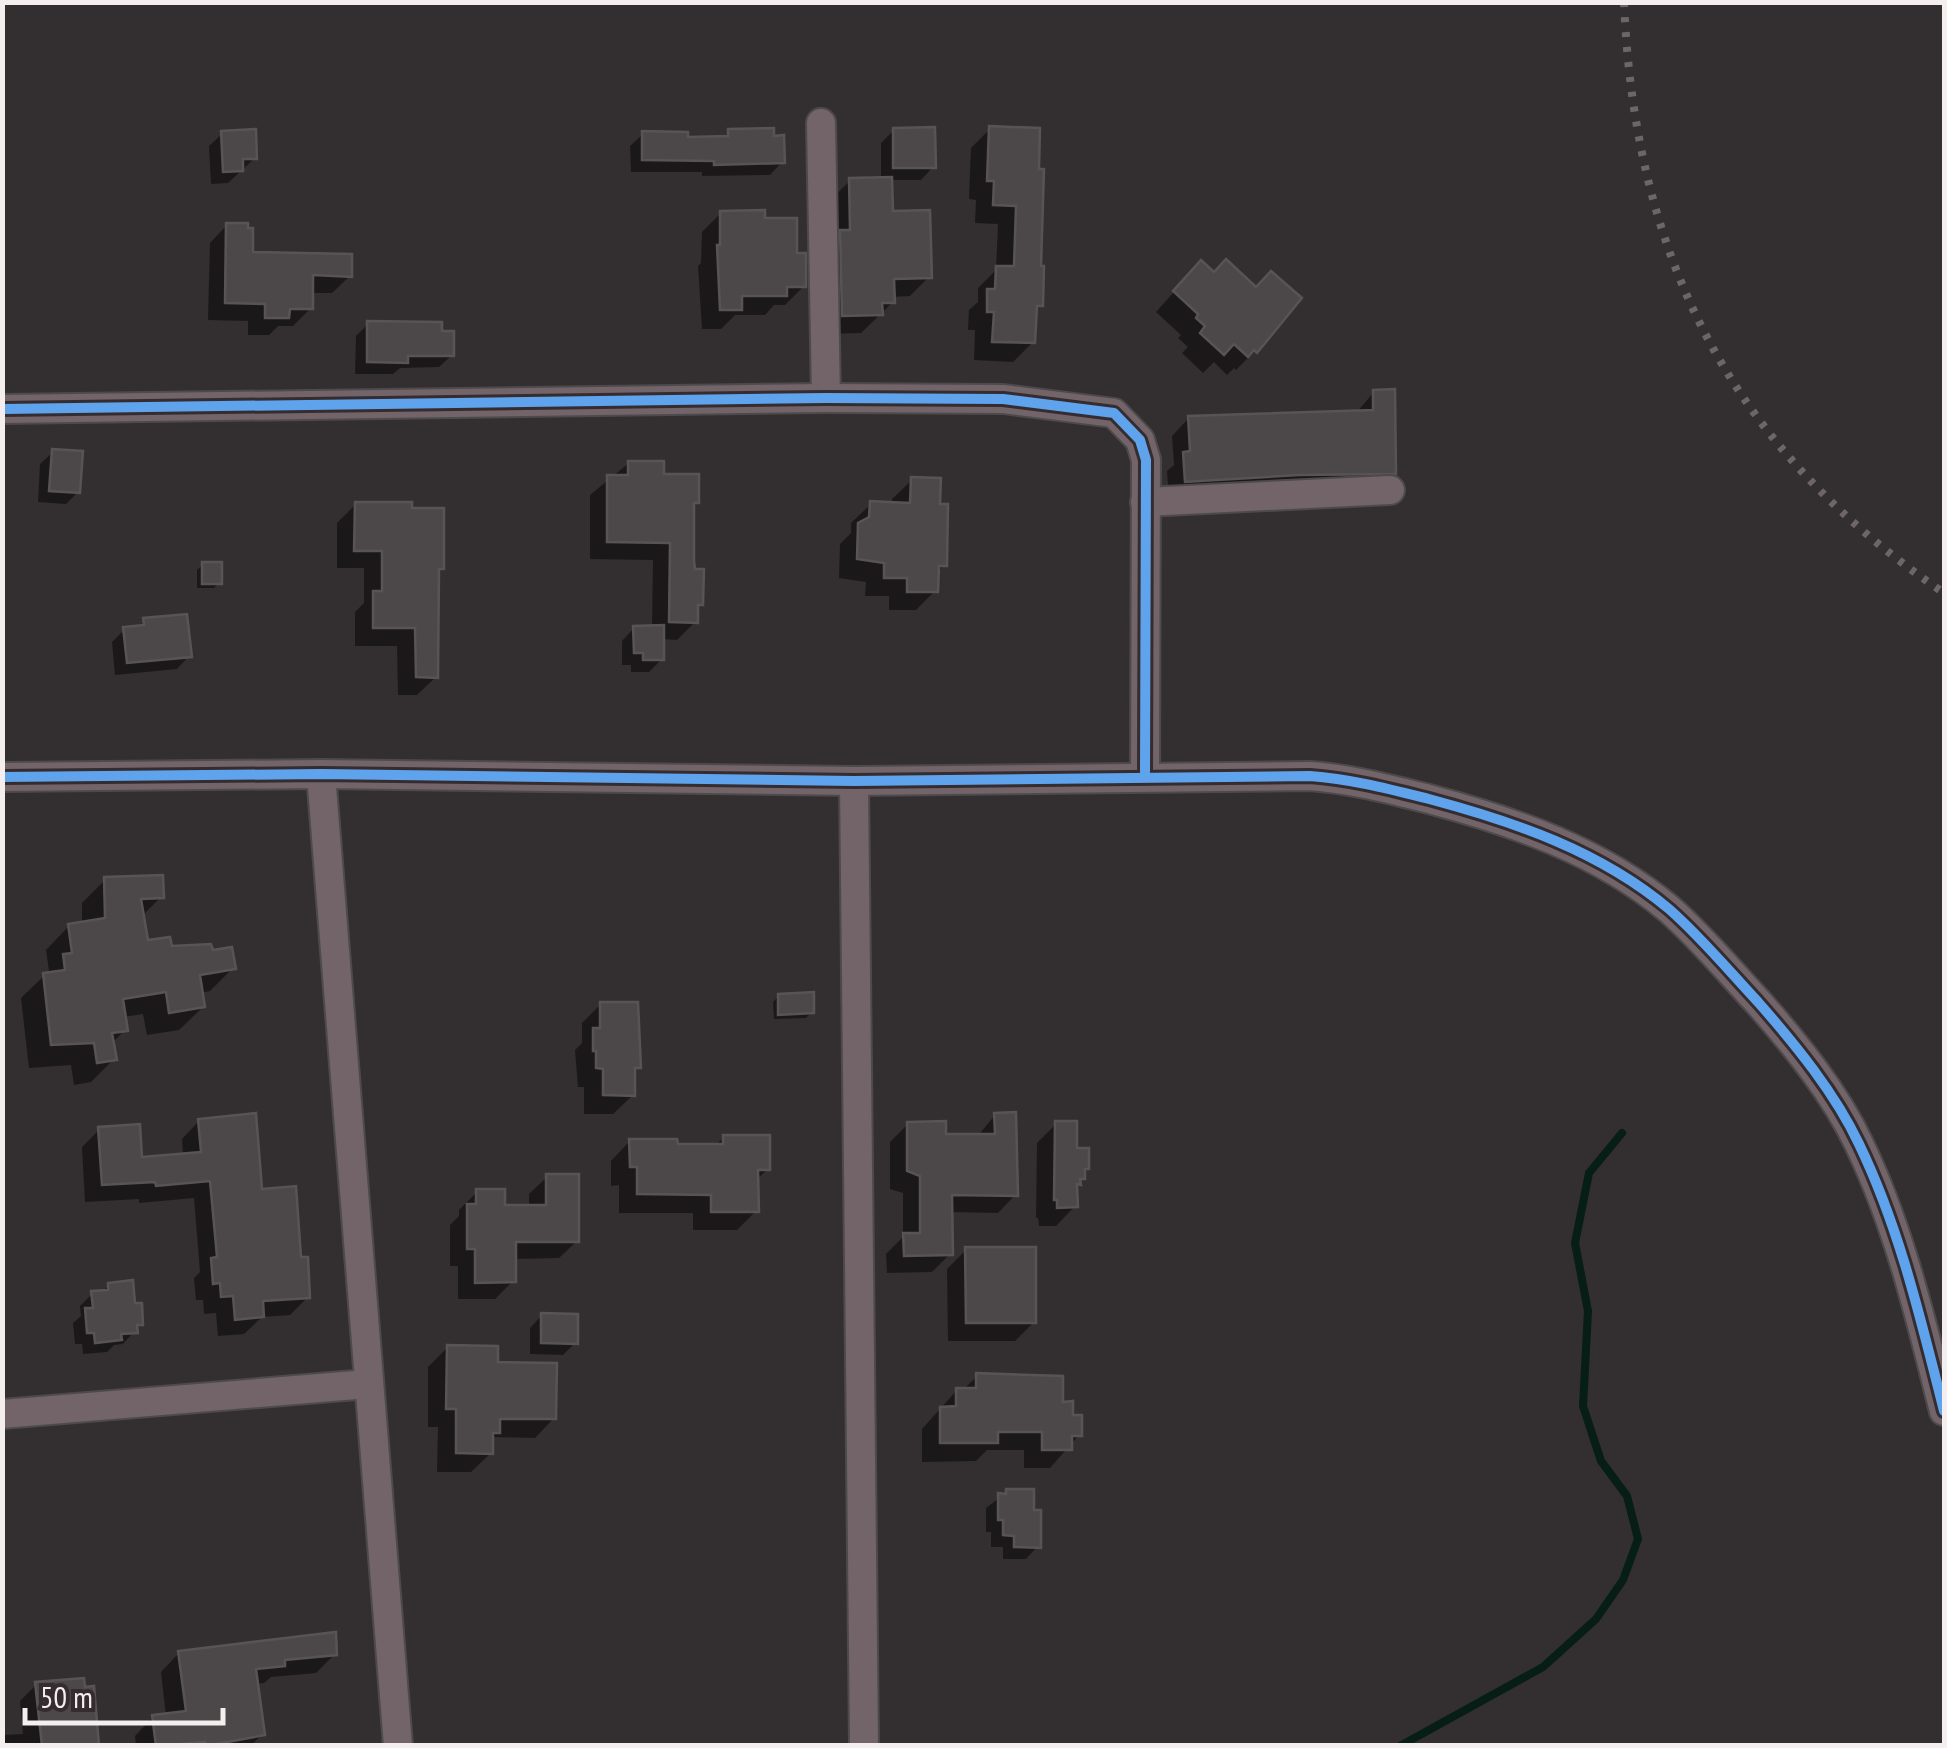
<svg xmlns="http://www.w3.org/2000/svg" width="1947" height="1748" viewBox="0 0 1947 1748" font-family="'PT Sans Narrow',sans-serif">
	<rect width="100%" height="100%" fill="#332e30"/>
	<g fill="#0007">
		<path d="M990,129L1038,130L1041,305L1034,312L1033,342L1013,362L974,360L975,330H968L969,310L978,302V288L996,270L998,224L975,223L976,200L969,199L971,148Z"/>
		<path d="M894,130L933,167L921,180H890V213L929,277L910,296L892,297L893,302L861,333L824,334L830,200L850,181L881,180V143Z"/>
		<path d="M729,132L782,162L770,175L702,176V172H631L630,146L643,134L686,139H722Z"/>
		<path d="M222,134L255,158L228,183L211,184L209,146Z"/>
		<path d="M721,213L762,221L795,256L804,286L785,305H774L765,315H735L721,329H702L698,266L701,263L702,232Z"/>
		<path d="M227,225L250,255L350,276L332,293H311V308L293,326H278L269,335H248V321L208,320L210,243Z"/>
		<path d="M1182,283L1255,351L1236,370L1234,368L1227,375L1214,362L1203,373L1182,353L1188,347L1178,338L1181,335L1156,312Z"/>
		<path d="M368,324L440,333L452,355L439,367L400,368L393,374H355L356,336Z"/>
		<path d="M1374,392L1393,473L1376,490L1169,499L1167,471L1174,465L1172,436L1189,418L1356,413Z"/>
		<path d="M53,452L78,492L66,504L38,502L40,464Z"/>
		<path d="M629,463L662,477L697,502L691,508V562L701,604L695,609V622L677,640L662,639V659L649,672H631V665H622V641L634,628H652L653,560L590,559V495Z"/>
		<path d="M912,480L944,565L936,574L935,591L916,610H889V596H865L866,582L839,578L840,544L851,533V523L871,504H892V499Z"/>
		<path d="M356,504L441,568L437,573L436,677L417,695H398L397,646H355V612L364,603V568H337V523Z"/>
		<path d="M203,565L219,583L214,588H197V570Z"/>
		<path d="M145,621L189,656L177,669L115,675L112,642L125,629L137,628Z"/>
		<path d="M105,880L161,897L141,917L146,943L211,953L233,968L210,991L200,993L203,1007L179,1030L147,1035L143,1014L123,1017L125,1030L111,1044L114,1059L91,1082L74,1085L71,1065L29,1068L21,998L49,971L46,950L69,926L82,924V903Z"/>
		<path d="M779,996L812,1012L806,1018L774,1019L773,1002Z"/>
		<path d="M601,1004L638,1067L633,1072V1095L613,1114H584V1087H578L575,1050L582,1043V1023Z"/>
		<path d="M995,1115L1016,1194L998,1213L950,1212V1254L932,1272L887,1273L886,1254L903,1237V1193L890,1189V1142L908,1124L944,1137H977Z"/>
		<path d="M199,1121L260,1192L299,1260L308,1297L290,1315L262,1317L244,1334L218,1336L216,1313L204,1314L203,1300H196L194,1278L200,1272L194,1198L139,1203V1199L85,1202L82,1147L99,1130L140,1160L183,1156L182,1139Z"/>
		<path d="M1056,1124L1075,1151L1083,1178L1075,1187V1206L1056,1226H1039L1038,1218H1036L1037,1143Z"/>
		<path d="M724,1137L768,1169L756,1180V1211L737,1230H693V1213H619V1185L611,1186V1161L630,1141L675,1147H714Z"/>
		<path d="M547,1177L577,1241L559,1258L513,1259V1281L495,1299H458V1266H450V1225L459,1216V1210L477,1192L502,1208H529V1194Z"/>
		<path d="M966,1250L1034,1322L1015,1341H948L947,1269Z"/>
		<path d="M109,1285L133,1305L141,1324L123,1344L114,1345L107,1352L83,1354L82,1344H75L73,1323L81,1316L80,1306L92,1294L101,1293Z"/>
		<path d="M542,1315L575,1343L563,1355L530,1354V1328Z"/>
		<path d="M448,1347L495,1365L554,1418L535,1438L492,1437L491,1453L471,1472H437L438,1427H428V1367Z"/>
		<path d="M977,1376L1070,1417L1079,1435L1050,1468H1024V1450H987L976,1461L922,1462V1429L957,1390H963Z"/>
		<path d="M1007,1492L1038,1546L1026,1559H1003V1547H991V1532H986V1508Z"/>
		<path d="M179,1653L335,1654L316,1673L271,1677L264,1683L256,1684L262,1734L251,1746H136L135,1736L153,1717L166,1716L161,1672Z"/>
		<path d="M37,1684L97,1746H2V1735L23,1734L20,1701Z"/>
	</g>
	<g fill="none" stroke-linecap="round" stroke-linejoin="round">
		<path stroke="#061e16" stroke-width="8" d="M1400,1746L1543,1667L1596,1619L1623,1580L1638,1539L1627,1496L1601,1461L1583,1406L1588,1311L1575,1243L1589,1173L1622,1133"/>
	</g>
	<g fill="#4c4849" stroke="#585455" stroke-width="2.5">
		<path d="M989,126L1040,128L1039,169H1044L1041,266H1044L1043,306H1037L1035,343L992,342L994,312H987V289H995L996,266H1014L1016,206L993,205L994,181H987Z"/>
		<path d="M935,127L936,168H893V128Z"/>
		<path d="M774,128V136L784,135L785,163L714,165V161L642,160V131L688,132V137L728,136V129Z"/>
		<path d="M256,129L257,159H243V171L223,172L221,131Z"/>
		<path d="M892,177L893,211L930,210L932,278L894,279L895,303H882L883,315L842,316L840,230H850L849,178Z"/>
		<path d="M765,210V218H797V253H806V287H787V296H742V310H720L717,245H720V211Z"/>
		<path d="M226,223H248V228H253V252L352,254V277L313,275V309H290L289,318H265V304L225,303Z"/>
		<path d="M1226,259L1256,287L1271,271L1302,298L1257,353L1254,350L1248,357L1234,344L1224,355L1200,333L1205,326L1196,318L1198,314L1173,291L1201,260L1214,272Z"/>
		<path d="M367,321L442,322V331H454V356H408V363L367,362Z"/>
		<path d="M1395,389L1396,474L1299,475L1185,482L1183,452L1190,451L1188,416L1373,410V390Z"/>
		<path d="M52,449L83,451L80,493L49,491Z"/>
		<path d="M628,461H664V474H699V503H694V561L695,569H704L703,605H698V623L669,622L670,543L607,542V475H628Z"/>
		<path d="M911,477L941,478L940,504H948L947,566H939L938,592H907V578H884V563L857,559L858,523L869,517L870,501L910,503Z"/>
		<path d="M355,502H412V508H444V569H439L438,678L416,677L415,628H373V591H382V551H354Z"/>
		<rect x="202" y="562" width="20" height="22"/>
		<path d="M187,614L192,657L127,663L123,627L144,625L143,618Z"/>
		<path d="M664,625V660H643V653H634L633,626Z"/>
		<path d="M163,875L164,898L141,899L148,940L170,937L172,946L211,944L213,950L232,947L236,969L200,975L205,1007L169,1013L166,992L123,999L128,1031L112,1033L117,1060L97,1063L94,1043L51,1045L43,973L65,970L63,954L72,953L68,924L105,918L104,877Z"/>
		<path d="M814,992V1013L778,1015V994Z"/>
		<path d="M600,1002H638L641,1068H635V1096L603,1095V1069L596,1068V1051H593V1028H600Z"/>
		<path d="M1016,1112L1018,1196L952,1195L953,1255L904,1256L903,1233H920V1176L907,1171V1122L946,1121V1134H995L994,1113Z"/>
		<path d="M256,1113L262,1189L296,1186L301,1257H308L310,1298L263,1301L264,1317L235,1320L233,1296L221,1297L220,1283L213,1284L211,1258L217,1257L210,1181L156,1186L155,1182L102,1185L98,1127L140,1124L142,1157L201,1152L198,1119Z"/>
		<path d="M1055,1121H1077V1148H1089V1169H1085V1179H1080L1081,1185L1077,1184L1078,1207L1057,1208V1200H1054Z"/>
		<path d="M723,1135H770V1170H758L759,1212H711V1195L637,1194V1167H630L629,1139H677L678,1144H723Z"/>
		<path d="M546,1174H579V1242H516V1282L475,1283V1249H467V1204H476V1189H505V1205H546Z"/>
		<path d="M965,1247H1036V1323H966Z"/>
		<path d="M133,1280L135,1303H142L143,1325H137L138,1333L121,1334L122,1340L95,1343L94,1333H87L85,1308H93L91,1291L108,1290V1283Z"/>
		<path d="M541,1313L578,1314V1344L541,1343Z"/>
		<path d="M447,1345L498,1346V1362L557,1363L556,1419H500V1433H493V1454L456,1453V1409H446Z"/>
		<path d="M976,1373L1063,1376V1402L1073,1401V1415H1082V1436H1072V1450H1042V1432H998V1443H940V1407L956,1406V1388H976Z"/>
		<path d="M1006,1489H1034V1510H1041V1548L1014,1547V1536L1003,1535V1520H998V1493L1006,1494Z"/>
		<path d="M336,1632L337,1655L285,1660V1666L256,1669L265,1735L206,1746L205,1742L156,1746L152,1715L186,1711L178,1651Z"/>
		<path d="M84,1678L85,1687L94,1686L99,1746H42L35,1682Z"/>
	</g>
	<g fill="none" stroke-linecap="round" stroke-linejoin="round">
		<g stroke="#4d4a4b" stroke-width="32">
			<g id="minor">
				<path d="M821,123L826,398"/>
				<path d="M2,409L826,398L1003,399L1114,413L1140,440L1146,460L1145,776"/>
				<path d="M1145,502L1390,490"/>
				<path d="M321,774L398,1746"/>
				<path d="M2,777L321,774L854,781L1310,776C1351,779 1389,789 1429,799C1515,822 1600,851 1669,909C1701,937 1729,971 1758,1002C1795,1044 1835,1093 1859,1144C1900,1229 1921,1321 1944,1411"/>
				<path d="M854,781L864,1746"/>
				<path d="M2,1414L368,1384"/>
			</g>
		</g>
		<use href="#minor" stroke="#726469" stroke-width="28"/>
		<path stroke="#6e6567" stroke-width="8" stroke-dasharray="5 10" stroke-linecap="butt" d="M1624,2C1635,259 1731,448 1944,593"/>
		<g stroke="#352c2f" stroke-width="16">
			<g id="cycleway">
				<path d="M2,409L826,398L1003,399L1114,413L1140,440L1146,460L1145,776"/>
				<path d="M2,777L321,774L854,781L1310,776C1351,779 1389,789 1429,799C1515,822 1600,851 1669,909C1701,937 1729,971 1758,1002C1795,1044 1835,1093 1859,1144C1900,1229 1921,1321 1944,1411"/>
			</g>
		</g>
		<use href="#cycleway" stroke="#60a3ed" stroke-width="10"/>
	</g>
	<rect width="1947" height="1748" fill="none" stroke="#f4eeef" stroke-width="10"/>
	<path d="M25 1708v15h198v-15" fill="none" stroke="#f4eeef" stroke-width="5"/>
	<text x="40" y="1708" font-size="30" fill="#f4eeef" stroke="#352c2f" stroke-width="8" paint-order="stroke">50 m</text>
</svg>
